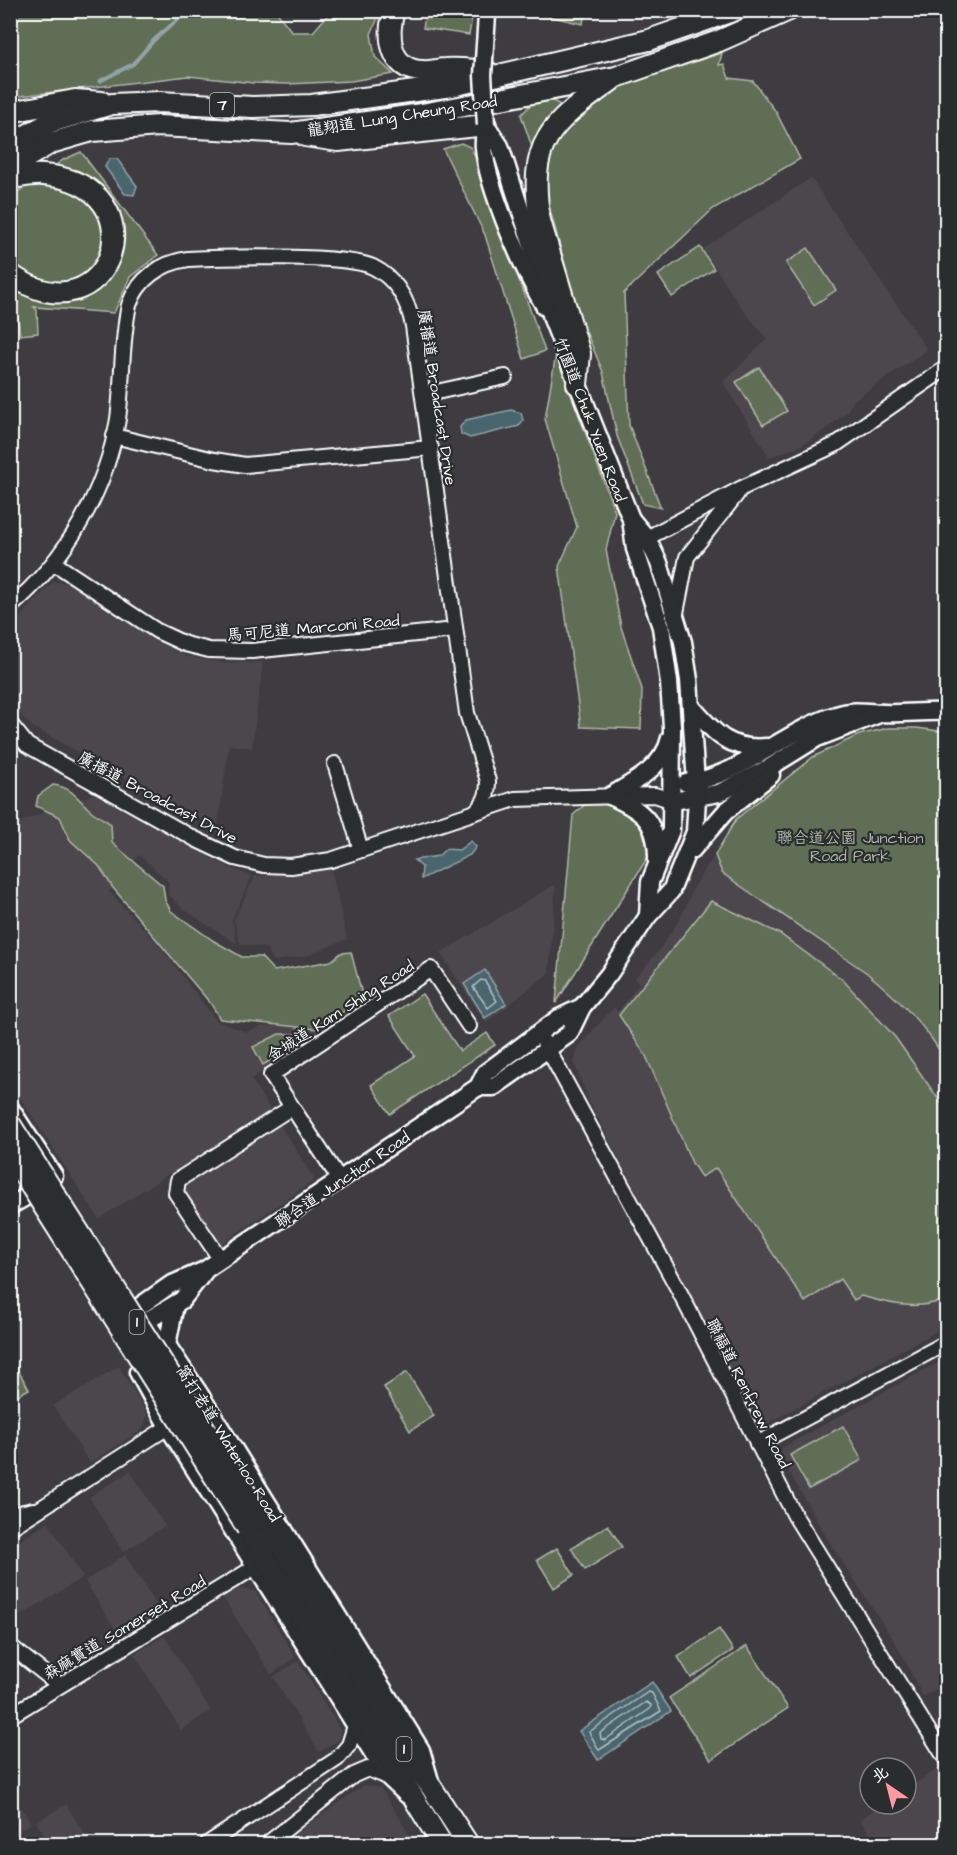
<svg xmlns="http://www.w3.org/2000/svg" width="957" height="1855" viewBox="0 0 957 1855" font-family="'Architects Daughter','LXGW WenKai TC',sans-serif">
	<rect width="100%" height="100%" fill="#3e3c40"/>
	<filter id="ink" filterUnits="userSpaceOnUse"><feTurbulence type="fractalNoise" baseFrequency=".0167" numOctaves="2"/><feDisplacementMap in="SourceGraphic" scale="12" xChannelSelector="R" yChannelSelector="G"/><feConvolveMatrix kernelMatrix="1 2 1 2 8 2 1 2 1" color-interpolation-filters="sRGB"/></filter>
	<g filter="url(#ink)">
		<g fill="#4c464d">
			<path d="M811,178L927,350L854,400L846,413L826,429L800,446L769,457L723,382L767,339L743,310L703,249Z"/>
			<path d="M53,582L68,583L118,617L185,656L224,663L263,662L252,748L229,745L217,829L33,727L23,718L11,699V626Z"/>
			<path d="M94,794L230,868L252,876L232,919L237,944L183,909L168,894L169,882L139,855L109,891L163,950L217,1021L246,1032L260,1027L287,1025L314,1030L317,1034L251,1079L315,1180L218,1246L170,1173L99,1219L11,1084V825Z"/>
			<path d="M715,855L722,873L867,973L889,991L927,1033L946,1062V1326L765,1425L754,1419L589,1101L574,1063L578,1047L614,1007L618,1012L639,983L634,979L657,953L681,917L695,884Z"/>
			<path d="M331,868L347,939L307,956L274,961L266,948L240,944L234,920L255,876L310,873Z"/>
			<path d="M556,884L549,973L486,1023L440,953Z"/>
			<path d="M946,1358V1683L923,1697L898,1647L828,1540L779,1454L783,1447Z"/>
			<path d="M119,1366L147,1414L143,1429L90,1463L53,1406Z"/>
			<path d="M130,1471L165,1526L123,1552L89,1497Z"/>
			<path d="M48,1522L83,1577L11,1622V1546Z"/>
			<path d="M125,1555L161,1612L120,1637L85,1581Z"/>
			<path d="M238,1589L255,1591L296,1658L271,1674L223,1598Z"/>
			<path d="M164,1636L211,1711L181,1730L134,1654Z"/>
			<path d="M298,1661L341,1730L339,1740L319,1752L273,1677Z"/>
			<path d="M940,1767L946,1777V1844H875L860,1819L883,1804H906V1790Z"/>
			<path d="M364,1785L381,1788L415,1844H281Z"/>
			<path d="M10,1790L31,1823L11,1836H10Z"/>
			<path d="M66,1804L91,1844H50L36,1822Z"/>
		</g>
		<g fill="#616e55" stroke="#b0b6aa" stroke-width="1.5">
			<path d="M10,11H276L292,32H313L331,11H381L371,34L375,57L393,74L351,81L288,84L254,83L188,76L11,97Z"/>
			<path d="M426,11H473L469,35L423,28Z"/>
			<path d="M539,11V10L585,11L583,24L539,14Z"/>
			<path d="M722,53L719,65L724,64L729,78L753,81L776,112L800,159L713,209L624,293L629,425L661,508L643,504L617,436L603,372L578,312L540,173L554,138L593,101L620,86Z"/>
			<path d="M540,95L561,105L533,150L521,115Z"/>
			<path d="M461,143L470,147L474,154L545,351L524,359L485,235L443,149Z"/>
			<path d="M81,152L158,255L130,277L114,313L34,307L37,310L38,333L20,335L16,305H10L19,268L11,259V197L63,160Z"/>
			<path d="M700,247L714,269L672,297L658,275Z"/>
			<path d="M808,248L836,290L814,305L786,263Z"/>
			<path d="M556,354L615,512L606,550L621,627L642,689L641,729L581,727L559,566L577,527L545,419Z"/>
			<path d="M759,367L787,411L763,425L736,382Z"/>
			<path d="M888,728H917L946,732V1062C928,1027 897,998 867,973L722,873L715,855L736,819L813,757L859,735Z"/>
			<path d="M53,785C72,787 77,798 90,810C96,815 104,819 111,824L112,843L163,886L165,900L171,911L214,941L242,957H261L274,971L331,961L341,953L351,952L363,998L318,1029L220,1019L211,1004L113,888L99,866L70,840L60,817L36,806L38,796Z"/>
			<path d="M602,801L627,808L651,834L648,857L556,1003L573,815L588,802Z"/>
			<path d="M711,901L780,934L843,980L895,1037L946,1110V1299C917,1311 890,1304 861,1296L854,1300L840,1279L805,1302L716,1168L701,1177L692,1163L646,1056L619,1015Z"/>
			<path d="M422,994L460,1051L487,1033L495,1045L390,1114L371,1085L415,1056L389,1016Z"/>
			<path d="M279,1034H295L305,1040L263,1065L253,1047Z"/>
			<path d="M11,1359L29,1389L11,1399H10Z"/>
			<path d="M407,1372L434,1416L410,1431L384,1387Z"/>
			<path d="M843,1426L862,1460L809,1489L790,1455Z"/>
			<path d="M608,1525L622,1547L585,1570L571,1548Z"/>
			<path d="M557,1548L574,1575L554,1588L537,1560Z"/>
			<path d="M719,1629L733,1650L691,1678L678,1657Z"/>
			<path d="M747,1646L788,1708L711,1760L669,1698Z"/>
		</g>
		<g fill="#4a656e" stroke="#92a3a8" stroke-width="1.5">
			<path d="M109,159H117L137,186L134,195L125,194L105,167Z"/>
			<path d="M511,410L521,413L523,420L519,426L470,438L461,434L460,427L466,420Z"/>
			<path d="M471,841L476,847L470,855L421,879L422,867L414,860L438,856L446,849L459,850Z"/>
			<path d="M485,970L506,1004L485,1018L464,984Z"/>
			<path d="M652,1682L671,1711L598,1760L579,1731Z"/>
		</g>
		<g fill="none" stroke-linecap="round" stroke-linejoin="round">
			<g stroke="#b7c1c5" stroke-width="1.5">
				<path d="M481,980L485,981L497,1001L488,1008L473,987Z"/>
				<path d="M648,1692L652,1693L661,1711L599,1750L589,1732Z"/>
				<path d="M646,1702L651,1705L650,1709L605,1740L601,1739L600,1733Z"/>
			</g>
			<path stroke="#92a3a8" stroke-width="4" d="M100,81L133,64L154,40L189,10"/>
			<g stroke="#fff" stroke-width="18">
				<g id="minor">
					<path d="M423,395L505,377"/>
					<path d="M114,436L214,460L245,465L431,448"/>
					<path d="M640,544L647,538L742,488L835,445L946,368"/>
					<path d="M54,563L157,631L185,644L209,650L252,651L455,630"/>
					<path d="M10,607C66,560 106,491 118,419C123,381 121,342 129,305C138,279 161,263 188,259C223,257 346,254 373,267C397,279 408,300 413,326L467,713L488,781C488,795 485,802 476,811"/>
					<path d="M676,613L687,557L737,494"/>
					<path d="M10,724L27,745L195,839L235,858L264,865L291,866L331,860L515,799L655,795L673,801"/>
					<path d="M335,764L361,850"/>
					<path d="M544,1042L677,1287L795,1516L946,1759"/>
					<path d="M340,1180L271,1075L431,969L469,1026"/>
					<path d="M221,1260L176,1193L178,1180L292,1107"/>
					<path d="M757,1444L946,1343"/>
					<path d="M10,1515L33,1510"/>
					<path d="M10,1528L168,1427"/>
					<path d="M10,1646L59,1685"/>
					<path d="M10,1716L255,1567"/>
					<path d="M207,1844L337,1759L349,1745L355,1726"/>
					<path d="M267,1844L354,1775L368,1769L388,1777"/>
				</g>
			</g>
			<g stroke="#fff" stroke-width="21">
				<g id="major">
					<path d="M486,125L500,146L544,283L552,319L631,519L635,549L661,627L669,682L672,727L671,830L650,882L648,916"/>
					<path d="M486,125C485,132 483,140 484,148C487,187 524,272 545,307"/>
					<path d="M691,706C714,732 728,751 767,747"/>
					<path d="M686,783C741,776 784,731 836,715C853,709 865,712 882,713C903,714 925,711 946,712"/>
					<path d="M610,796C634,782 664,767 670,738"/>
					<path d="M610,796C644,811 658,822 657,862"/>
					<path d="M673,801L719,793L767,769L817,738L882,713"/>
					<path d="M692,850L726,811L771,775"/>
					<path d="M478,1087H494L569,1034L582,1007L609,974L648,916L671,891L695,832L697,798L689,680L683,642L659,563L647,538L631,519"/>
					<path d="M10,1108L54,1176"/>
					<path d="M10,1206L45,1186"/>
					<path d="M120,1320L170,1285L205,1270L478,1087L485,1073L559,1018L582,1007"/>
					<path d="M147,1322L158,1339L167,1345L199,1393L421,1750L430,1781"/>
					<path d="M138,1326L182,1300L204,1272"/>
					<path d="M167,1345L175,1305"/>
					<path d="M138,1372L168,1427L388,1777L407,1795"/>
				</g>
			</g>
			<g stroke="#fff" stroke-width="24">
				<g id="highway">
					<path d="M394,10C387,35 389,70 422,71C430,72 438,69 445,69C459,68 473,70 487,71"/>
					<path d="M10,112L75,100L102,102"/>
					<path d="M305,136L338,141L486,125"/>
					<path d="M10,144L51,122L112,104L159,102L253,107L312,105L452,86L649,40L735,10"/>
					<path d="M10,167L51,143L92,131L159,126L291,133L422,114L616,77L719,41L789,10"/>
					<path d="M10,178C21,177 32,174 43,175C165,184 111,346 10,274"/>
					<path d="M577,384L580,354L540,221C527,139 552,124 612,80"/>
					<path d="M263,1520L409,1757L432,1788L468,1844"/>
					<path d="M247,1528L442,1844"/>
				</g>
			</g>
			<use href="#minor" stroke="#2a2d2e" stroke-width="14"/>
			<use href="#major" stroke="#2a2d2e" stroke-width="16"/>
			<use href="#highway" stroke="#2a2d2e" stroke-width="20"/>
			<g stroke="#fff" stroke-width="21" stroke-linecap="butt">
				<path id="major-bridge" d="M486,125L483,75L487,15"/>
			</g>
			<g stroke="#fff" stroke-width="24" stroke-linecap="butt">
				<g id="highway-bridge">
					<path d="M10,1124L263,1520"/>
					<path d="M10,1153L247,1528"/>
				</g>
			</g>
			<use href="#major-bridge" stroke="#2a2d2e" stroke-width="16"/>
			<use href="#highway-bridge" stroke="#2a2d2e" stroke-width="20"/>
		</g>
	</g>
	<g text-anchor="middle" stroke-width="4.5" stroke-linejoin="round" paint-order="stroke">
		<g fill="#2a2d2e" stroke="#bfc0c0" stroke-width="1.5">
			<rect x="210" y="93" width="24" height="24" rx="4.5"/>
			<rect x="129.5" y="1310" width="15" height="24" rx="4.5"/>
			<rect x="396.5" y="1737" width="15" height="24" rx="4.5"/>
		</g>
		<g font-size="15" font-weight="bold" fill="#fff">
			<text x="222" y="110">7</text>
			<text x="137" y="1327">1</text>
			<text x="404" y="1754">1</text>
		</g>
		<g font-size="16" fill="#fff" stroke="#2a2d2e">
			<text transform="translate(402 115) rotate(-9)" y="6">龍翔道 Lung Cheung Road</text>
			<text transform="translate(438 397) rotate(81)" y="6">廣播道 Broadcast Drive</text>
			<text transform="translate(591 419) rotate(69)" y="6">竹園道 Chuk Yuen Road</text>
			<text transform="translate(313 627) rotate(-5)" y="6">馬可尼道 Marconi Road</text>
			<text transform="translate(158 797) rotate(28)" y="6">廣播道 Broadcast Drive</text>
			<text transform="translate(340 1010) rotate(-33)" y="6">金城道 Kam Shing Road</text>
			<text transform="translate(342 1179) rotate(-34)" y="6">聯合道 Junction Road</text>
			<text transform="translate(749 1393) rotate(63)" y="6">聯福道 Renfrew Road</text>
			<text transform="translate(229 1443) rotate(58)" y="6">窩打老道 Waterloo Road</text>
			<text transform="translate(124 1627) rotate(-31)" y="6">森麻實道 Somerset Road</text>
		</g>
		<g font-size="16" fill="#b0b6aa" stroke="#2a2d2e">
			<text x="850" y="843">聯合道公園 Junction<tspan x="850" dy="18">Road Park</tspan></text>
		</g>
	</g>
	<rect width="957" height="1855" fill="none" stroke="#2a2d2e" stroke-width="36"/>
	<rect x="18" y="18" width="921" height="1819" fill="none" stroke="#fff" stroke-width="2" filter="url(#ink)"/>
	<g transform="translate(888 1786) rotate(325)"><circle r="28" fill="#2a2d2e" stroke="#7f8182" stroke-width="1.5"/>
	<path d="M0-4.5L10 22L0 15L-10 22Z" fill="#ff9aa2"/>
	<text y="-9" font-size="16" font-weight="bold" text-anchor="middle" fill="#ffffff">北</text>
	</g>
</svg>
